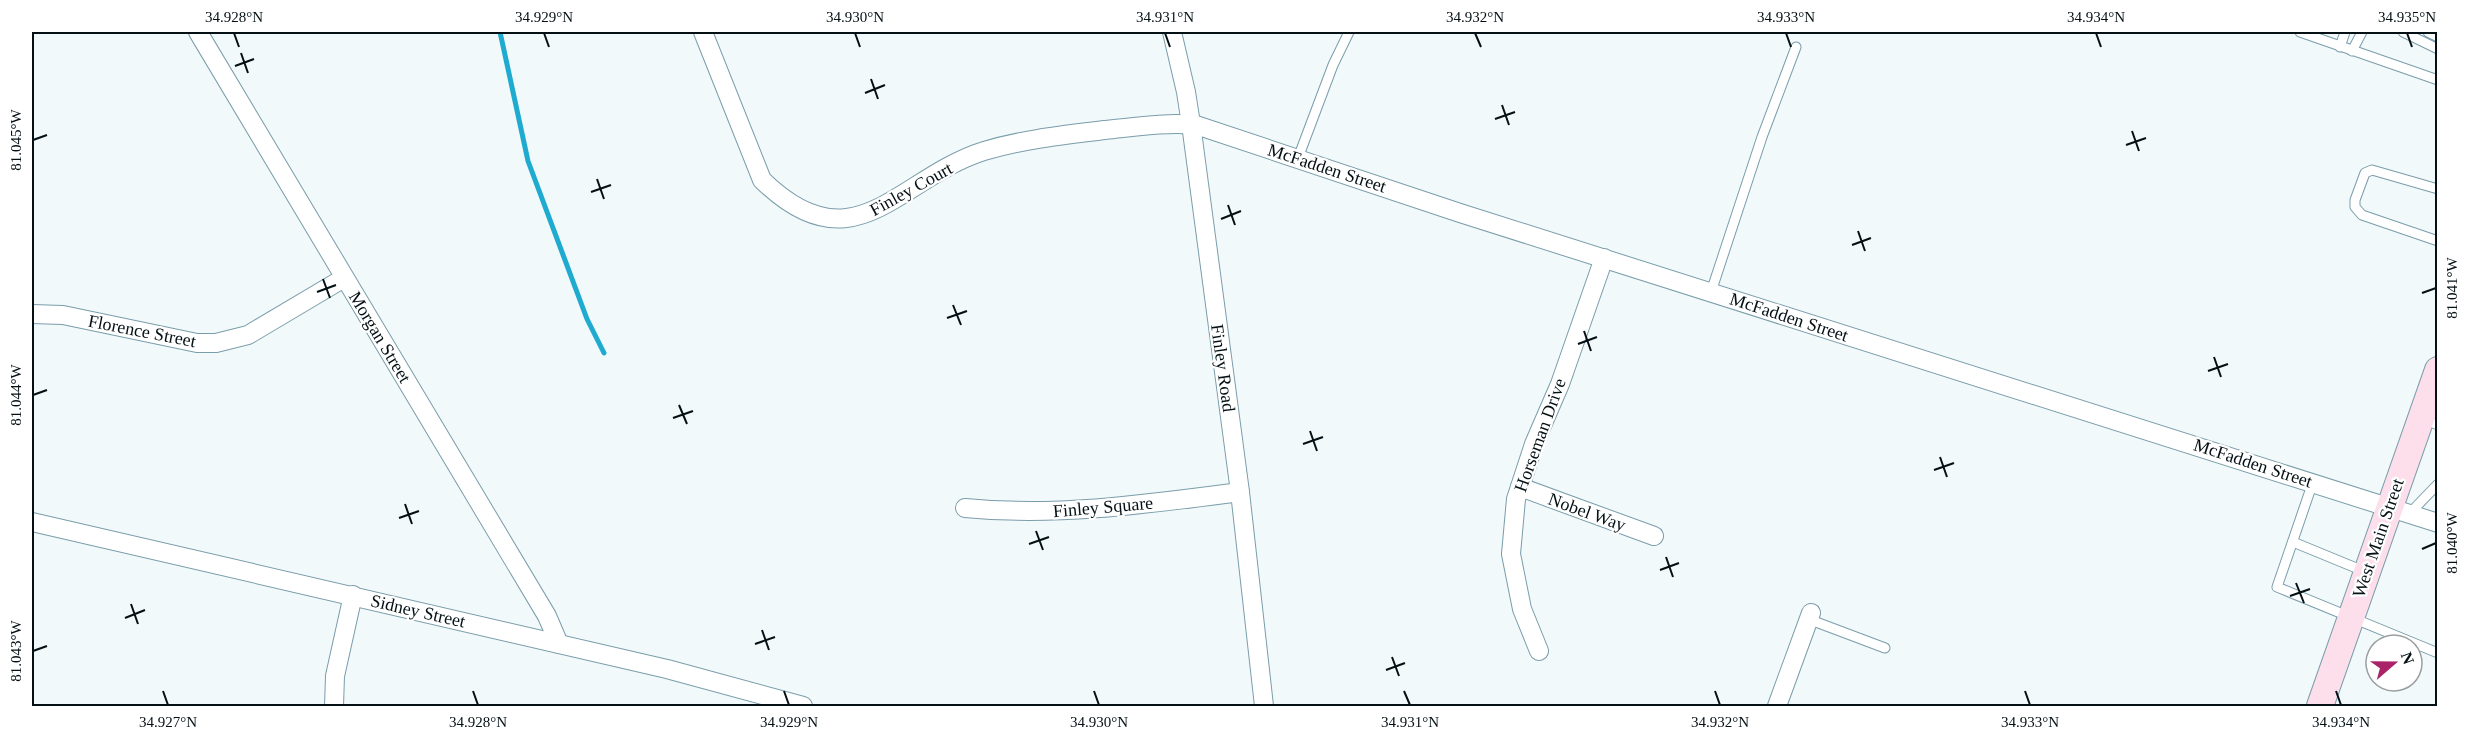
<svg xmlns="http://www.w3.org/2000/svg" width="2469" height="738" viewBox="0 0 2469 738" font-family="Georgia,serif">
	<rect width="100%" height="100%" fill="#f1f9fb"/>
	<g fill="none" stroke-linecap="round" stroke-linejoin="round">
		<path stroke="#1fabd0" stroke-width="5" d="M500,32L528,161L587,319L604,353"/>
		<g stroke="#7a9daa" stroke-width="11">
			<g id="service">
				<path d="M2300,32L2438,80"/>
				<path d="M2403,32L2438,49"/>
				<path d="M2428,32L2438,37"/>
				<path d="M2340,47L2345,32"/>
				<path d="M2352,51L2362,32"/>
				<path d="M1298,158L1333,65L1349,32"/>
				<path d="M2438,189L2372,170L2365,173L2355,200V207L2362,215L2438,241"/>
				<path d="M1711,292L1762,137L1796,47"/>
				<path d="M2423,419L2438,425"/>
				<path d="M2313,482L2277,587L2438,653"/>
				<path d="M2410,513L2438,484"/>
				<path d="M2293,542L2366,572"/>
				<path d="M1808,619L1885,648"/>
			</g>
		</g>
		<g stroke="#7a9daa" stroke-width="20">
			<g id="minor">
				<path d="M198,32L547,616L559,644"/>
				<path d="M703,32L762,180C854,270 898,178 984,151C1024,139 1065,135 1105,130C1135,127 1166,122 1196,125L1460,213L2438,523"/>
				<path d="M1172,32L1186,92L1191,124L1240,492L1264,706"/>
				<path d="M32,314L63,315L197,343H216L248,335L344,278"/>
				<path d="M1520,487L1654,536"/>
				<path d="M965,508C1057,517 1148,504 1240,492"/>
				<path d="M32,522L667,669L803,706"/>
				<path d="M1539,651L1522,609L1511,554L1516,499L1534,444L1560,384L1604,258"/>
				<path d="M334,706L335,676L353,595"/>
				<path d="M1777,706L1811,613"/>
			</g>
		</g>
		<g stroke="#7a9daa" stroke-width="28">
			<path id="secondary" d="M2320,706L2438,370"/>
		</g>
		<use href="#service" stroke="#fff" stroke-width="9"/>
		<use href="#minor" stroke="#fff" stroke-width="18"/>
		<use href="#secondary" stroke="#fddeeb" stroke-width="26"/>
	</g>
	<path fill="none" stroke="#041014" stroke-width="2" d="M234,33L239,47M544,33L549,47M855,33L860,47M1165,33L1170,47M1475,33L1481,47M1786,33L1791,47M2096,33L2101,47M2407,33L2412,47M241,53L248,73M235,66L254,59M871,79L878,99M865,93L885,85M1502,105L1509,125M1495,119L1515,112M2132,131L2139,151M33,140L47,135M2126,145L2146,138M597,179L604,199M591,192L611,185M1228,205L1235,225M1221,219L1241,211M1858,231L1865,251M1852,245L1871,238M323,279L330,298M317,292L336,285M2422,293L2436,288M953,305L961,325M947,318L967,311M1584,331L1591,351M1578,344L1597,337M2214,357L2221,377M2208,371L2228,364M33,395L47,390M679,405L687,424M673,418L693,411M1310,431L1317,451M1303,444L1323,437M1940,457L1947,477M1934,470L1954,463M405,504L412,524M399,518L419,511M1036,531L1043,550M1029,544L1049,537M2422,549L2436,543M1666,557L1673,577M1660,570L1679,563M2296,583L2304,603M2290,596L2310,589M131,604L138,624M125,618L145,610M762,630L769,650M755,644L775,637M33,651L47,646M1392,657L1399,676M1386,670L1405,663M163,691L168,705M473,691L478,705M784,691L789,705M1094,691L1099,705M1404,691L1410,705M1715,691L1720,705M2025,691L2030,705M2336,691L2341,705"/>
	<g text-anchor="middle" stroke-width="4.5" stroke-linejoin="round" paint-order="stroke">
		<g font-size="18" fill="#041014" stroke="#fff">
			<text transform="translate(1327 168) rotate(18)" y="6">McFadden Street</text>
			<text transform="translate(911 189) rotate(-29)" y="6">Finley Court</text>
			<text transform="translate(1789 317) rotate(18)" y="6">McFadden Street</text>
			<text transform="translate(142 331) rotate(11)" y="6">Florence Street</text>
			<text transform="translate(380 337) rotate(59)" y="6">Morgan Street</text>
			<text transform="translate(1223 368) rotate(82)" y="6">Finley Road</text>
			<text transform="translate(1540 435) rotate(-70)" y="6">Horseman Drive</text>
			<text transform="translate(2253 463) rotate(18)" y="6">McFadden Street</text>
			<text transform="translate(1103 507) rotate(-5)" y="6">Finley Square</text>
			<text transform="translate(1587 512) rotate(20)" y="6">Nobel Way</text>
			<text transform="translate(2378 538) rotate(-71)" y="6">West Main Street</text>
			<text transform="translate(418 611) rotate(13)" y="6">Sidney Street</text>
		</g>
	</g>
	<rect width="2469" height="738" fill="none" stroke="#ffffff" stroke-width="66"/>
	<g transform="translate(2394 663) rotate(70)"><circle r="28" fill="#ffffff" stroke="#9b9fa1" stroke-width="1.5"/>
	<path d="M0-4.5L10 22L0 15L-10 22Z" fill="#aa2369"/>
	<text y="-9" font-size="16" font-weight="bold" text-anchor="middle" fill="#041014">N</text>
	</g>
	<rect x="33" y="33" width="2403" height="672" fill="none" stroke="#041014" stroke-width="2"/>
	<g font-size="15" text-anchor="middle" fill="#041014">
		<text x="234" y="22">34.928°N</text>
		<text x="544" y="22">34.929°N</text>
		<text x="855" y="22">34.930°N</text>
		<text x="1165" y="22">34.931°N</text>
		<text x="1475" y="22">34.932°N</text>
		<text x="1786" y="22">34.933°N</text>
		<text x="2096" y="22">34.934°N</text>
		<text x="2407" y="22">34.935°N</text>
		<text transform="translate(16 140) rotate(-90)" y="5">81.045°W</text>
		<text transform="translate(2452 288) rotate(-90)" y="5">81.041°W</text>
		<text transform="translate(16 395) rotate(-90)" y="5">81.044°W</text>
		<text transform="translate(2452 543) rotate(-90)" y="5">81.040°W</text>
		<text transform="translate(16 651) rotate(-90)" y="5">81.043°W</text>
		<text x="168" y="727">34.927°N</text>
		<text x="478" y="727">34.928°N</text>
		<text x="789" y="727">34.929°N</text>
		<text x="1099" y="727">34.930°N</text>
		<text x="1410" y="727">34.931°N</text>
		<text x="1720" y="727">34.932°N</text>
		<text x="2030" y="727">34.933°N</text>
		<text x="2341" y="727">34.934°N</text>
	</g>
</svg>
